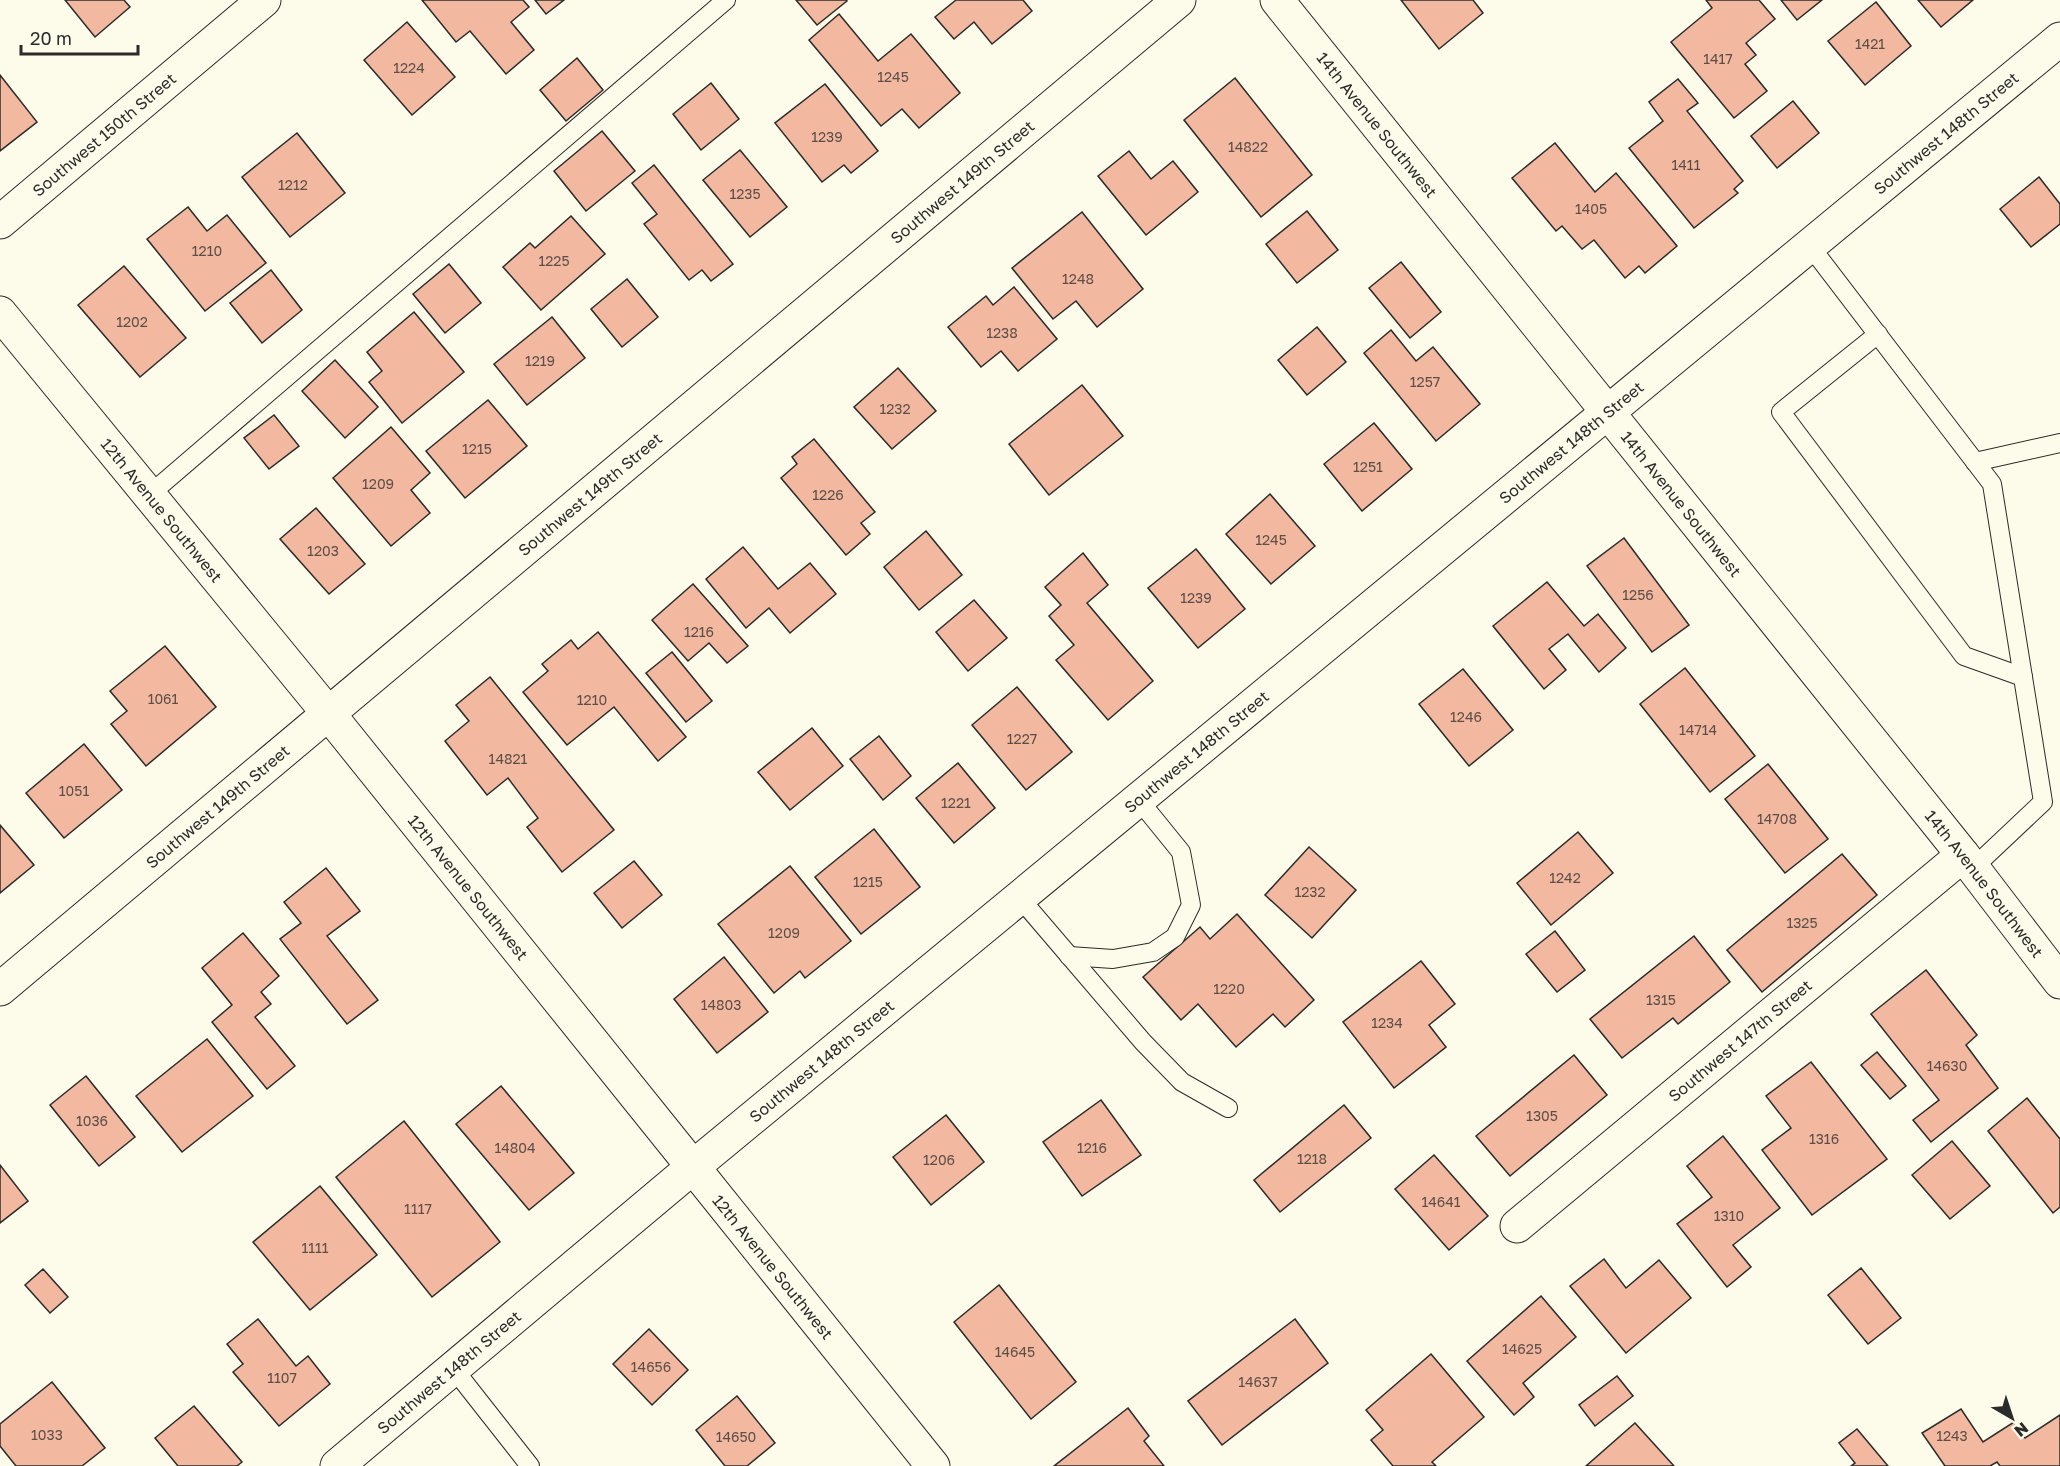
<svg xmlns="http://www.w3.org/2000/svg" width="2060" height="1466" viewBox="0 0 2060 1466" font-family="'Golos Text',sans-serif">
	<rect width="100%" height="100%" fill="#fdfbea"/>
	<g fill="#f2b8a0" stroke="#2b2b2b" stroke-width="1.5">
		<path d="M65,0H124L130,7L95,37Z"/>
		<path d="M422,0H523L529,7L511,22L534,50L506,74L470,31L456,42Z"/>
		<path d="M535,0H564L546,14Z"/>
		<path d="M796,0H846L847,1L817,25Z"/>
		<path d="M956,0H1023L1032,11L992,44L974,22L954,39L935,17Z"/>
		<path d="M1401,0H1473L1483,13L1439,49Z"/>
		<path d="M1706,0H1759L1775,19L1746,43L1756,55L1745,64L1767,91L1734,118L1671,42L1712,8Z"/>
		<path d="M1781,0H1822L1797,20Z"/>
		<path d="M1918,0H1973L1941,27Z"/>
		<path d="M1876,2L1911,46L1865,85L1828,41Z"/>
		<path d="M839,14L878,61L911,34L960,93L919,128L902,109L881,126L809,40Z"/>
		<path d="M407,22L455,77L412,115L364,60Z"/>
		<path d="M577,58L603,90L566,121L540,90Z"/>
		<path d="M0,75L37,122L0,151Z"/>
		<path d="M1235,78L1312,175L1261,217L1184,120Z"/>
		<path d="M1678,79L1698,103L1687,111L1743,181L1734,189L1738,193L1694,228L1629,148L1663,121L1649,102Z"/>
		<path d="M711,83L739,119L701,150L673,114Z"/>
		<path d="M825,84L878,151L851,173L844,165L822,182L775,123Z"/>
		<path d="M1793,101L1819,133L1777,168L1751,136Z"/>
		<path d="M602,131L635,171L586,211L554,171Z"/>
		<path d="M297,133L345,193L290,237L242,177Z"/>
		<path d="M1555,143L1595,192L1616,173L1677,246L1645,273L1639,266L1625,278L1594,240L1582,249L1562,226L1556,231L1512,178Z"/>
		<path d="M740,150L787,207L750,237L703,180Z"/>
		<path d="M1129,151L1151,179L1173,161L1198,192L1146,235L1098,176Z"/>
		<path d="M654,165L733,264L711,281L702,270L689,280L644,224L657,214L632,183Z"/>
		<path d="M2039,177L2060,204V224L2031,247L2000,209Z"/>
		<path d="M188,207L207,231L227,215L266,263L205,311L147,239Z"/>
		<path d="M1307,211L1338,250L1297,283L1266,244Z"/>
		<path d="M1082,212L1143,289L1097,327L1076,301L1053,319L1012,268Z"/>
		<path d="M571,216L605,254L541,310L503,267L530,243L535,248Z"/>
		<path d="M1401,262L1441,312L1410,338L1369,288Z"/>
		<path d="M449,264L481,303L445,333L413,294Z"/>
		<path d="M124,266L186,338L140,377L78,305Z"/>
		<path d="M271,270L302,310L262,343L230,303Z"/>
		<path d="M627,279L658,317L622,347L591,309Z"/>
		<path d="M1014,287L1057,339L1018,371L1001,351L981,367L948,327L986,296L993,305Z"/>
		<path d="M414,312L464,372L402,423L369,382L382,371L367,352Z"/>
		<path d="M552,317L585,358L527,405L494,364Z"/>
		<path d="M1317,327L1346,362L1307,395L1278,360Z"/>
		<path d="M1391,330L1416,361L1433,347L1480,404L1436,441L1364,353Z"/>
		<path d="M335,360L378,407L345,438L302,391Z"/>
		<path d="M898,368L936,411L892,449L854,407Z"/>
		<path d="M1082,385L1123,436L1049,495L1009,444Z"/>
		<path d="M488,400L527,446L465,498L426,451Z"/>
		<path d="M274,415L299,446L269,469L244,438Z"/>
		<path d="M1374,423L1412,469L1362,511L1324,464Z"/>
		<path d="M391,427L430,473L411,490L430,513L391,546L333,478Z"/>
		<path d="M814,439L875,512L861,523L870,534L846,555L781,478L797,464L792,457Z"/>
		<path d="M1270,494L1315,546L1271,584L1226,534Z"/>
		<path d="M316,508L365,564L329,594L280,539Z"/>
		<path d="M926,531L962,575L919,610L884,567Z"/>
		<path d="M1624,538L1689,625L1652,652L1587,566Z"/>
		<path d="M743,547L778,589L810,563L836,594L790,633L769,608L746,628L706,579Z"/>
		<path d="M1196,549L1245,609L1198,648L1148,588Z"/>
		<path d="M1083,553L1108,585L1087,603L1153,681L1108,720L1056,660L1074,645L1049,616L1061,605L1045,587Z"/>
		<path d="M1547,582L1584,626L1598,614L1626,648L1599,672L1568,634L1549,649L1566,670L1544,689L1493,626Z"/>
		<path d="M693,584L748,646L727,663L709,643L688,661L652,620Z"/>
		<path d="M974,600L1007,638L968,671L936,632Z"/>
		<path d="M598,632L686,737L658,761L614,707L567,745L523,692L548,671L542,664L571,640L578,649Z"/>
		<path d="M165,646L216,707L146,766L111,724L127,711L110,691Z"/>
		<path d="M672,652L712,701L686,722L646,673Z"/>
		<path d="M1685,668L1755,756L1710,792L1640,704Z"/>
		<path d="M1463,669L1513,730L1469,766L1419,704Z"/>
		<path d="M490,677L614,830L562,872L527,827L538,818L508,778L487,795L445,741L469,721L456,705Z"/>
		<path d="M1017,687L1072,752L1026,790L972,725Z"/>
		<path d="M812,728L843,766L790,810L758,772Z"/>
		<path d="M879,736L911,776L883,800L850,759Z"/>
		<path d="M84,744L122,790L64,838L26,793Z"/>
		<path d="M958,763L995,808L954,843L916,798Z"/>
		<path d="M1768,764L1828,839L1785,873L1725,799Z"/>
		<path d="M0,825L34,865L0,893Z"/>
		<path d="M874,829L920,887L861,934L815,877Z"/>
		<path d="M1578,832L1613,873L1551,925L1517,883Z"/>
		<path d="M1309,847L1356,890L1312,938L1265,895Z"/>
		<path d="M1842,854L1877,895L1762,992L1727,950Z"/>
		<path d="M634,861L662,895L622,928L594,893Z"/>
		<path d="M790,866L851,941L805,978L800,971L774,993L718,924Z"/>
		<path d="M326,868L360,911L327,936L378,1000L347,1024L280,939L301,923L284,902Z"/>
		<path d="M1237,914L1314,1000L1285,1027L1273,1014L1236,1047L1198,1004L1181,1020L1143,977L1200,927L1210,939Z"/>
		<path d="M1555,931L1585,970L1557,992L1526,954Z"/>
		<path d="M243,933L279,976L261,992L271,1004L255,1017L295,1066L267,1089L212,1022L232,1005L202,968Z"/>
		<path d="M1694,936L1730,982L1678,1024L1673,1018L1622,1058L1590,1019Z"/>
		<path d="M724,957L768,1012L717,1053L674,999Z"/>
		<path d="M1421,961L1455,1004L1429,1025L1446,1047L1394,1088L1343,1022Z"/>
		<path d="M1926,970L1977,1035L1966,1045L1998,1088L1931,1142L1913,1120L1939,1100L1871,1014Z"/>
		<path d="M207,1039L253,1096L182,1152L136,1096Z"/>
		<path d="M1877,1052L1906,1086L1890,1099L1861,1065Z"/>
		<path d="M1574,1055L1607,1095L1510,1176L1476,1136Z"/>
		<path d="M1811,1062L1887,1159L1812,1215L1762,1150L1791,1128L1766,1096Z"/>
		<path d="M86,1076L135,1137L99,1166L50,1105Z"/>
		<path d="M501,1086L574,1173L529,1210L456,1124Z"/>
		<path d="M2027,1098L2060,1139V1207L2053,1213L1988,1131Z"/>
		<path d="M1101,1100L1141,1155L1082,1196L1043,1142Z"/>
		<path d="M1344,1105L1371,1138L1280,1212L1254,1180Z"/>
		<path d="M946,1115L984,1162L931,1205L893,1157Z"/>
		<path d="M404,1121L500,1242L432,1297L336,1177Z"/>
		<path d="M1723,1136L1780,1208L1733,1245L1751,1267L1727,1287L1677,1224L1712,1197L1687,1166Z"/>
		<path d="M1952,1141L1990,1186L1950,1219L1912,1175Z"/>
		<path d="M1434,1155L1488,1216L1449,1250L1395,1189Z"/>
		<path d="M0,1165L28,1201L0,1223Z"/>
		<path d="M320,1186L377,1255L310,1310L253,1242Z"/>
		<path d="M1604,1259L1626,1288L1659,1260L1691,1298L1626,1353L1570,1286Z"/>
		<path d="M1861,1268L1901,1318L1868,1344L1828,1295Z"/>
		<path d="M43,1269L68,1297L50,1313L25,1285Z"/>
		<path d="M999,1285L1076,1382L1031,1419L954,1322Z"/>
		<path d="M1541,1296L1576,1337L1523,1383L1534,1397L1514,1415L1467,1361Z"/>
		<path d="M258,1319L296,1366L308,1356L330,1384L279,1426L233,1372L243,1364L227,1344Z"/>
		<path d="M1295,1319L1328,1363L1222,1445L1188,1401Z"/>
		<path d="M649,1329L688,1370L652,1405L613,1364Z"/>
		<path d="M1431,1354L1484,1417L1432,1462L1436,1466H1393L1371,1440L1383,1430L1366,1410Z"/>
		<path d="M1617,1376L1633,1396L1595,1426L1579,1405Z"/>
		<path d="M52,1382L105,1448L82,1466H16L0,1446V1424Z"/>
		<path d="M737,1396L775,1443L747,1466H725L696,1430Z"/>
		<path d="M194,1406L242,1462L237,1466H178L155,1438Z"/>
		<path d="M1128,1408L1149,1436L1144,1441L1164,1466H1054Z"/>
		<path d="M1961,1409L1983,1442L2014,1422L2025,1438L2060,1415V1466H2000L1997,1462L1990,1466H1945L1922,1433Z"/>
		<path d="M1635,1423L1674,1466H1586Z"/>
		<path d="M1857,1429L1888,1466H1851L1855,1463L1839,1443Z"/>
	</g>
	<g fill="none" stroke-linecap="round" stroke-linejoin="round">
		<g stroke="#2b2b2b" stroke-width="20">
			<g id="lane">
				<path d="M1810,246L1992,484L2043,802L1973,868"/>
				<path d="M1878,334L1781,412L1964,656L2023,677"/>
				<path d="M1975,462L2060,443"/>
				<path d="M149,495L726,0"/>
				<path d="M1019,897L1143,1042L1182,1082L1228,1108"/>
				<path d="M1069,956L1113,959L1153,952L1175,937L1191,905L1181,852L1138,799"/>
				<path d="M453,1368L530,1466"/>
			</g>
		</g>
		<g stroke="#2b2b2b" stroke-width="35">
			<g id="street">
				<path id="s1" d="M1277,0L1963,855L2060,982"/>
				<path id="s2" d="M0,222L264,0"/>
				<path id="s3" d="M0,989L1179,0"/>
				<path id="s4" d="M1517,1226L1963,855"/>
				<path id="s5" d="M933,1466L693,1167L2060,39"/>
			</g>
		</g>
		<g stroke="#2b2b2b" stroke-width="35">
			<g id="secondary">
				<path id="s6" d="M0,313L328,713L693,1167L337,1466"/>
			</g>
		</g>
		<use href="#lane" stroke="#fdfbea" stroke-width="18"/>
		<use href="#street" stroke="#fdfbea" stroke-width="33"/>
		<use href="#secondary" stroke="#fdfbea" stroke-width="33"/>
	</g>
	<g text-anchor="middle" stroke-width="4.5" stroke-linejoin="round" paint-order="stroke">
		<g font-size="14" fill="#5d4e48">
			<text x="1870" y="49">1421</text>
			<text x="1718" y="64">1417</text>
			<text x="409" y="73">1224</text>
			<text x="893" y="82">1245</text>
			<text x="827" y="142">1239</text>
			<text x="1248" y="152">14822</text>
			<text x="1686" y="170">1411</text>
			<text x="293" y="190">1212</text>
			<text x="745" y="199">1235</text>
			<text x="1591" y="214">1405</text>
			<text x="207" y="256">1210</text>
			<text x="554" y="266">1225</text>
			<text x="1078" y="284">1248</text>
			<text x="132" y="327">1202</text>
			<text x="1002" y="338">1238</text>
			<text x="540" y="366">1219</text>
			<text x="1425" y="387">1257</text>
			<text x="895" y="414">1232</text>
			<text x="477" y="454">1215</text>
			<text x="1368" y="472">1251</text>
			<text x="378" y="489">1209</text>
			<text x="828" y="500">1226</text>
			<text x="1271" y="545">1245</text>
			<text x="323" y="556">1203</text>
			<text x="1638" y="600">1256</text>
			<text x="1196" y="603">1239</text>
			<text x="699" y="637">1216</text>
			<text x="163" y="704">1061</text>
			<text x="592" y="705">1210</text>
			<text x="1466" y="722">1246</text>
			<text x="1698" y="735">14714</text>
			<text x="1022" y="744">1227</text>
			<text x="508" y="764">14821</text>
			<text x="74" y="796">1051</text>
			<text x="956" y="808">1221</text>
			<text x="1777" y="824">14708</text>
			<text x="1565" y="883">1242</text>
			<text x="868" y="887">1215</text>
			<text x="1310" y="897">1232</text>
			<text x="1802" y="928">1325</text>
			<text x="784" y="938">1209</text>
			<text x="1229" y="994">1220</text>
			<text x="1661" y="1005">1315</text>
			<text x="721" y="1010">14803</text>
			<text x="1387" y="1028">1234</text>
			<text x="1947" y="1071">14630</text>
			<text x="1542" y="1121">1305</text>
			<text x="92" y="1126">1036</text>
			<text x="1824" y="1144">1316</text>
			<text x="515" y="1153">14804</text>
			<text x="1092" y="1153">1216</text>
			<text x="1312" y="1164">1218</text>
			<text x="939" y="1165">1206</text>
			<text x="1441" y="1207">14641</text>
			<text x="418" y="1214">1117</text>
			<text x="1729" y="1221">1310</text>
			<text x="315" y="1253">1111</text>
			<text x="1522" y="1354">14625</text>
			<text x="1015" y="1357">14645</text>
			<text x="651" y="1372">14656</text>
			<text x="282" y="1383">1107</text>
			<text x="1258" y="1387">14637</text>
			<text x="47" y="1440">1033</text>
			<text x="1952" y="1441">1243</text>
			<text x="736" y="1442">14650</text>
		</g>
		<g font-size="16" fill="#2b2b2b" stroke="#fdfbea">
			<text dy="6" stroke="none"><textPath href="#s1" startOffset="160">14th Avenue Southwest</textPath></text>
			<text dy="6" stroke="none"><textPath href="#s5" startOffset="2008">Southwest 148th Street</textPath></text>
			<text dy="6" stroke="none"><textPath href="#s2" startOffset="136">Southwest 150th Street</textPath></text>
			<text dy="6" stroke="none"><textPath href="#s3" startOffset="1256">Southwest 149th Street</textPath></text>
			<text dy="6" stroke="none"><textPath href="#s5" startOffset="1522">Southwest 148th Street</textPath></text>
			<text dy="6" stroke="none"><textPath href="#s3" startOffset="770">Southwest 149th Street</textPath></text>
			<text dy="6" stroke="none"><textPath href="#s1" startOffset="646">14th Avenue Southwest</textPath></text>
			<text dy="6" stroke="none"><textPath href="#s6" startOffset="255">12th Avenue Southwest</textPath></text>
			<text dy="6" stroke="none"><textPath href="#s5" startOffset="1036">Southwest 148th Street</textPath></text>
			<text dy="6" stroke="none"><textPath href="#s3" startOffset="284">Southwest 149th Street</textPath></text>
			<text dy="6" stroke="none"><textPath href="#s1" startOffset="1132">14th Avenue Southwest</textPath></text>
			<text dy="6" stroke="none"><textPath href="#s6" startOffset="741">12th Avenue Southwest</textPath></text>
			<text dy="6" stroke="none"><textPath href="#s4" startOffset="290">Southwest 147th Street</textPath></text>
			<text dy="6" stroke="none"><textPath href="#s5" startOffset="550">Southwest 148th Street</textPath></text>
			<text transform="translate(773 1267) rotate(51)" y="6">12th Avenue Southwest</text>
			<text transform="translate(449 1372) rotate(-40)" y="6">Southwest 148th Street</text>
		</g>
	</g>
	<g transform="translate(2012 1418) rotate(141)" stroke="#fdfbea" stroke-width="4.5" paint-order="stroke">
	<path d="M0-4.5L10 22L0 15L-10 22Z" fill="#2b2b2b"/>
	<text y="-9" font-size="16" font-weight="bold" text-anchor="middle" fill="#2b2b2b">N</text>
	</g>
	<path d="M21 45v9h117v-9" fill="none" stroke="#2b2b2b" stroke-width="3"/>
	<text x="30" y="45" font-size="18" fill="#2b2b2b" stroke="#fdfbea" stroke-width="4.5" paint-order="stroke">20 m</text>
</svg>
